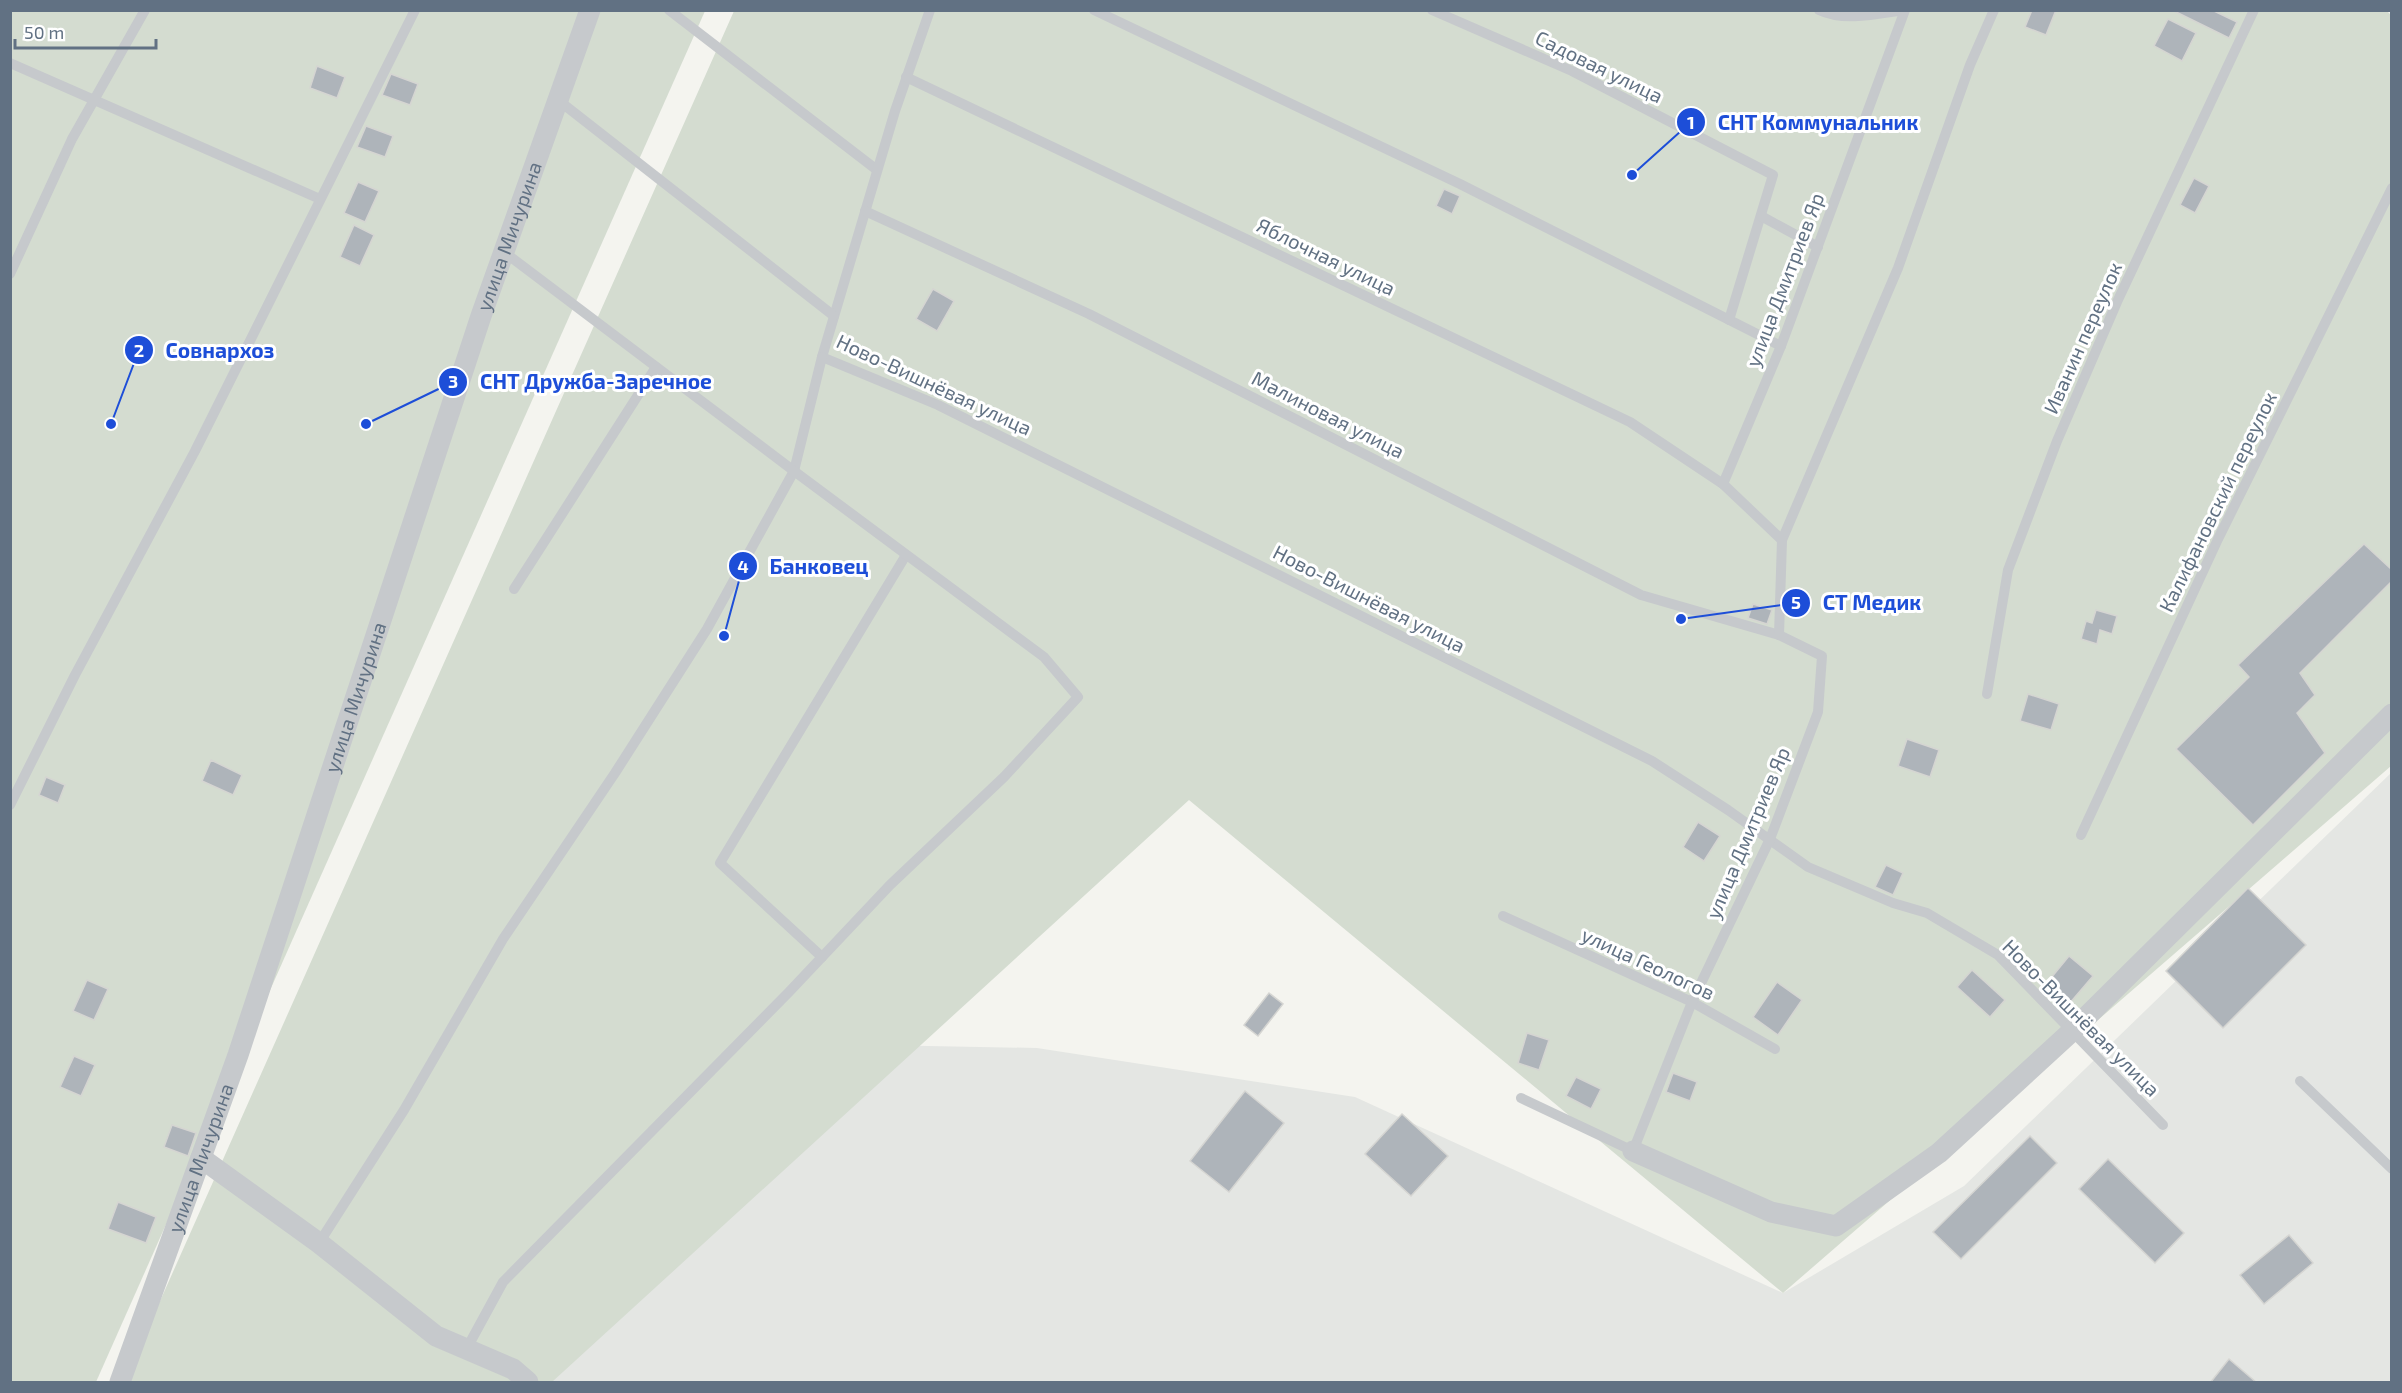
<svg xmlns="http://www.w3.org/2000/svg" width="2402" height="1393" viewBox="0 0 2402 1393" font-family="'Exo 2',sans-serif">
	<rect width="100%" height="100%" fill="#f4f4ef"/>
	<path fill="#e4e6e3" d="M2391,773V1382H472L773,1043L1037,1048L1355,1097L1783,1293L1964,1186Z"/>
	<g fill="#d4dcd0">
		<path d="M2386,10L2391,15V766L1783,1293L1189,800L552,1382H124L734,11Z"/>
		<path d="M10,11H705L96,1382H11Z"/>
	</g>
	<g fill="#aeb4ba" stroke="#d5d5d2" stroke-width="1.5">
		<path d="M2032,10H2056L2046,35L2025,27Z"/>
		<path d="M2172,10H2212L2237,22L2229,38Z"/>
		<path d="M2168,19L2196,33L2182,61L2154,46Z"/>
		<path d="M317,66L345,77L337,98L310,88Z"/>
		<path d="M391,74L418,84L410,105L382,95Z"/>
		<path d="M366,126L393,136L385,157L357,147Z"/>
		<path d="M2194,178L2209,186L2195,213L2180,205Z"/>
		<path d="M358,182L379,191L365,222L344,213Z"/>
		<path d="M1444,189L1460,196L1452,214L1436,206Z"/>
		<path d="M354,225L374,235L360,266L340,257Z"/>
		<path d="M933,289L954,301L937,331L916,319Z"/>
		<path d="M2364,544L2391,569V582L2300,673L2315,695L2297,713L2325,753L2253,825L2176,749L2249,677L2238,665Z"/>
		<path d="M1753,604L1772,610L1767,624L1748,618Z"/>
		<path d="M2096,610L2117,616L2112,634L2100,630L2097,644L2081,639L2086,621L2092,623Z"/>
		<path d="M2028,694L2059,704L2051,730L2020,721Z"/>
		<path d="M1907,739L1939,750L1930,777L1898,766Z"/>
		<path d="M211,760L242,775L233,795L202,781Z"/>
		<path d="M46,777L65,785L58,803L39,795Z"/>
		<path d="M1698,822L1720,836L1704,861L1683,847Z"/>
		<path d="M1886,865L1903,873L1893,895L1875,887Z"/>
		<path d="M2248,888L2306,945L2223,1028L2166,971Z"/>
		<path d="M2069,956L2093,976L2069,1004L2046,984Z"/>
		<path d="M1972,970L2005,1000L1990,1017L1957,987Z"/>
		<path d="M87,980L108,989L94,1020L73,1011Z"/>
		<path d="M1777,982L1802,1000L1778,1035L1753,1017Z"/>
		<path d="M1269,993L1283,1004L1258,1036L1244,1025Z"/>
		<path d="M1527,1033L1549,1040L1539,1070L1518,1063Z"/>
		<path d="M74,1056L95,1065L81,1096L60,1087Z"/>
		<path d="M1673,1073L1697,1082L1690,1101L1666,1092Z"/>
		<path d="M1576,1077L1601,1089L1591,1109L1566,1096Z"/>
		<path d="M1245,1091L1284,1123L1229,1192L1190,1161Z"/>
		<path d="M1402,1114L1448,1156L1411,1196L1365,1154Z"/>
		<path d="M172,1125L196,1133L188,1156L164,1147Z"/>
		<path d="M2030,1136L2057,1163L1961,1259L1933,1232Z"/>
		<path d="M2108,1159L2184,1233L2155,1263L2079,1189Z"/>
		<path d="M118,1202L156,1217L146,1243L108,1229Z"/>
		<path d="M2289,1235L2313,1263L2264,1304L2240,1275Z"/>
		<path d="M2229,1359L2257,1383H2210Z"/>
	</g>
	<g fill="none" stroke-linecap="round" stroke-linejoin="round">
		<g stroke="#c6c9cc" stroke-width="10">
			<path d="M669,10L877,170"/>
			<path d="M930,10L895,111L822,357L938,405L1652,761L1728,810L1808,867L1893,903L1927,913L1998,955L2163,1125"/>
			<path d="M1094,10L1460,184L1781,346"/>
			<path d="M1432,10L1572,71L1773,175L1729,320"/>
			<path d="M1819,10C1844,22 1877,14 1904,10"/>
			<path d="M10,63L320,199"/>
			<path d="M906,77L1630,422L1723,484"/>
			<path d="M558,100L834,316"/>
			<path d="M865,211L1089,314L1641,595L1779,635"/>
			<path d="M1761,216L1818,247"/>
			<path d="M10,274L72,139L145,10"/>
			<path d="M1782,540L1898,268L1970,65L1994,10"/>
			<path d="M514,589L656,367"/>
			<path d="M1987,694L2008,570L2057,441L2117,302L2254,10"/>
			<path d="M10,805L75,675L195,451L415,10"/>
			<path d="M2081,835L2218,539L2392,188"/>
			<path d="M1503,916L1692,1002L1775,1049"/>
			<path d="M822,957L720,863L906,555"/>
			<path d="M2300,1081L2392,1169"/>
			<path d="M1521,1098L1633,1151L1692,1002L1770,839L1818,712L1822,656L1779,635L1782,540L1723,484L1781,346L1905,10"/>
			<path d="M319,1243L404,1110L503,939L615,773L707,629L794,471L822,357"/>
			<path d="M467,1348L503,1282L789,992L890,885L1004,777L1078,697L1044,657L794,471L504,252"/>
		</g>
		<g stroke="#c6c9cc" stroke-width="21">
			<path d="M1633,1151L1771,1212L1836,1226L1939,1153L2071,1032L2392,714"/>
			<path d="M201,1158L319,1243L436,1336L513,1369L528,1382"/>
			<path id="s1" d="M120,1382L238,1055L481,316L590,10"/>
		</g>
	</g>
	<g text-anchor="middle" stroke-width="6" stroke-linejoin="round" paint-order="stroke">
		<g font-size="20" fill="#617183" stroke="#fff">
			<text transform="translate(1599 67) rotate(26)" y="7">Садовая улица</text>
			<text dy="7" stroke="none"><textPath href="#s1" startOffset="1210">улица Мичурина</textPath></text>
			<text transform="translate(1326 257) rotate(26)" y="7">Яблочная улица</text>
			<text transform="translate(1785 280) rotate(-69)" y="7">улица Дмитриев Яр</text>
			<text transform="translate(2083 338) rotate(-66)" y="7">Иванин переулок</text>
			<text transform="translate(934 385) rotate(25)" y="7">Ново-Вишнёвая улица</text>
			<text transform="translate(1328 415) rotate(27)" y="7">Малиновая улица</text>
			<text transform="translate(2218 502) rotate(-64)" y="7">Калифановский переулок</text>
			<text transform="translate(1369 599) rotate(27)" y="7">Ново-Вишнёвая улица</text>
			<text dy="7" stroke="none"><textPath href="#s1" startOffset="724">улица Мичурина</textPath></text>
			<text transform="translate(1748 833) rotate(-67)" y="7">улица Дмитриев Яр</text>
			<text transform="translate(1648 964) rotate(25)" y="7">улица Геологов</text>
			<text transform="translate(2081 1018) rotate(45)" y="7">Ново-Вишнёвая улица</text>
			<text dy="7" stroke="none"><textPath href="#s1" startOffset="238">улица Мичурина</textPath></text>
		</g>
	</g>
	<path fill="none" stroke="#1d4ed8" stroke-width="2" d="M1632 175L1691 122M111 424L139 350M366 424L453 382M724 636L743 566M1681 619L1796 603"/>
	<g fill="#1d4ed8" stroke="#fff" stroke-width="2">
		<circle cx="1632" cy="175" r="6"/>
		<circle cx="111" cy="424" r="6"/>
		<circle cx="366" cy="424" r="6"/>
		<circle cx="724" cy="636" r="6"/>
		<circle cx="1681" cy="619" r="6"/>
		<circle cx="1691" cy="122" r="15"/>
		<circle cx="139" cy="350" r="15"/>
		<circle cx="453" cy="382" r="15"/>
		<circle cx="743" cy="566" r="15"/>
		<circle cx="1796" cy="603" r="15"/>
	</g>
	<g font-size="18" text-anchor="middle" font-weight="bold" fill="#fff">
		<text x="1691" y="129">1</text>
		<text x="139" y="357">2</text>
		<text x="453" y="388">3</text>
		<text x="743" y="573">4</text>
		<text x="1796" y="609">5</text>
	</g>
	<g font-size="21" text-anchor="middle" font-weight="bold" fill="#1d4ed8" stroke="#fff" stroke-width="6" stroke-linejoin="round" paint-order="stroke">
		<text x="1818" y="130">СНТ Коммунальник</text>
		<text x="220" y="358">Совнархоз</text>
		<text x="596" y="389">СНТ Дружба-Заречное</text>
		<text x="819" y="574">Банковец</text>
		<text x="1872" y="610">СТ Медик</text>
	</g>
	<rect width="2402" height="1393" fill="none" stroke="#617183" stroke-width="24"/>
	<path d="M15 39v9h141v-9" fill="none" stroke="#617183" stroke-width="3"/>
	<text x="24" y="39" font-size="18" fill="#617183" stroke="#ffffff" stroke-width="4.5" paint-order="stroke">50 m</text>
</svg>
